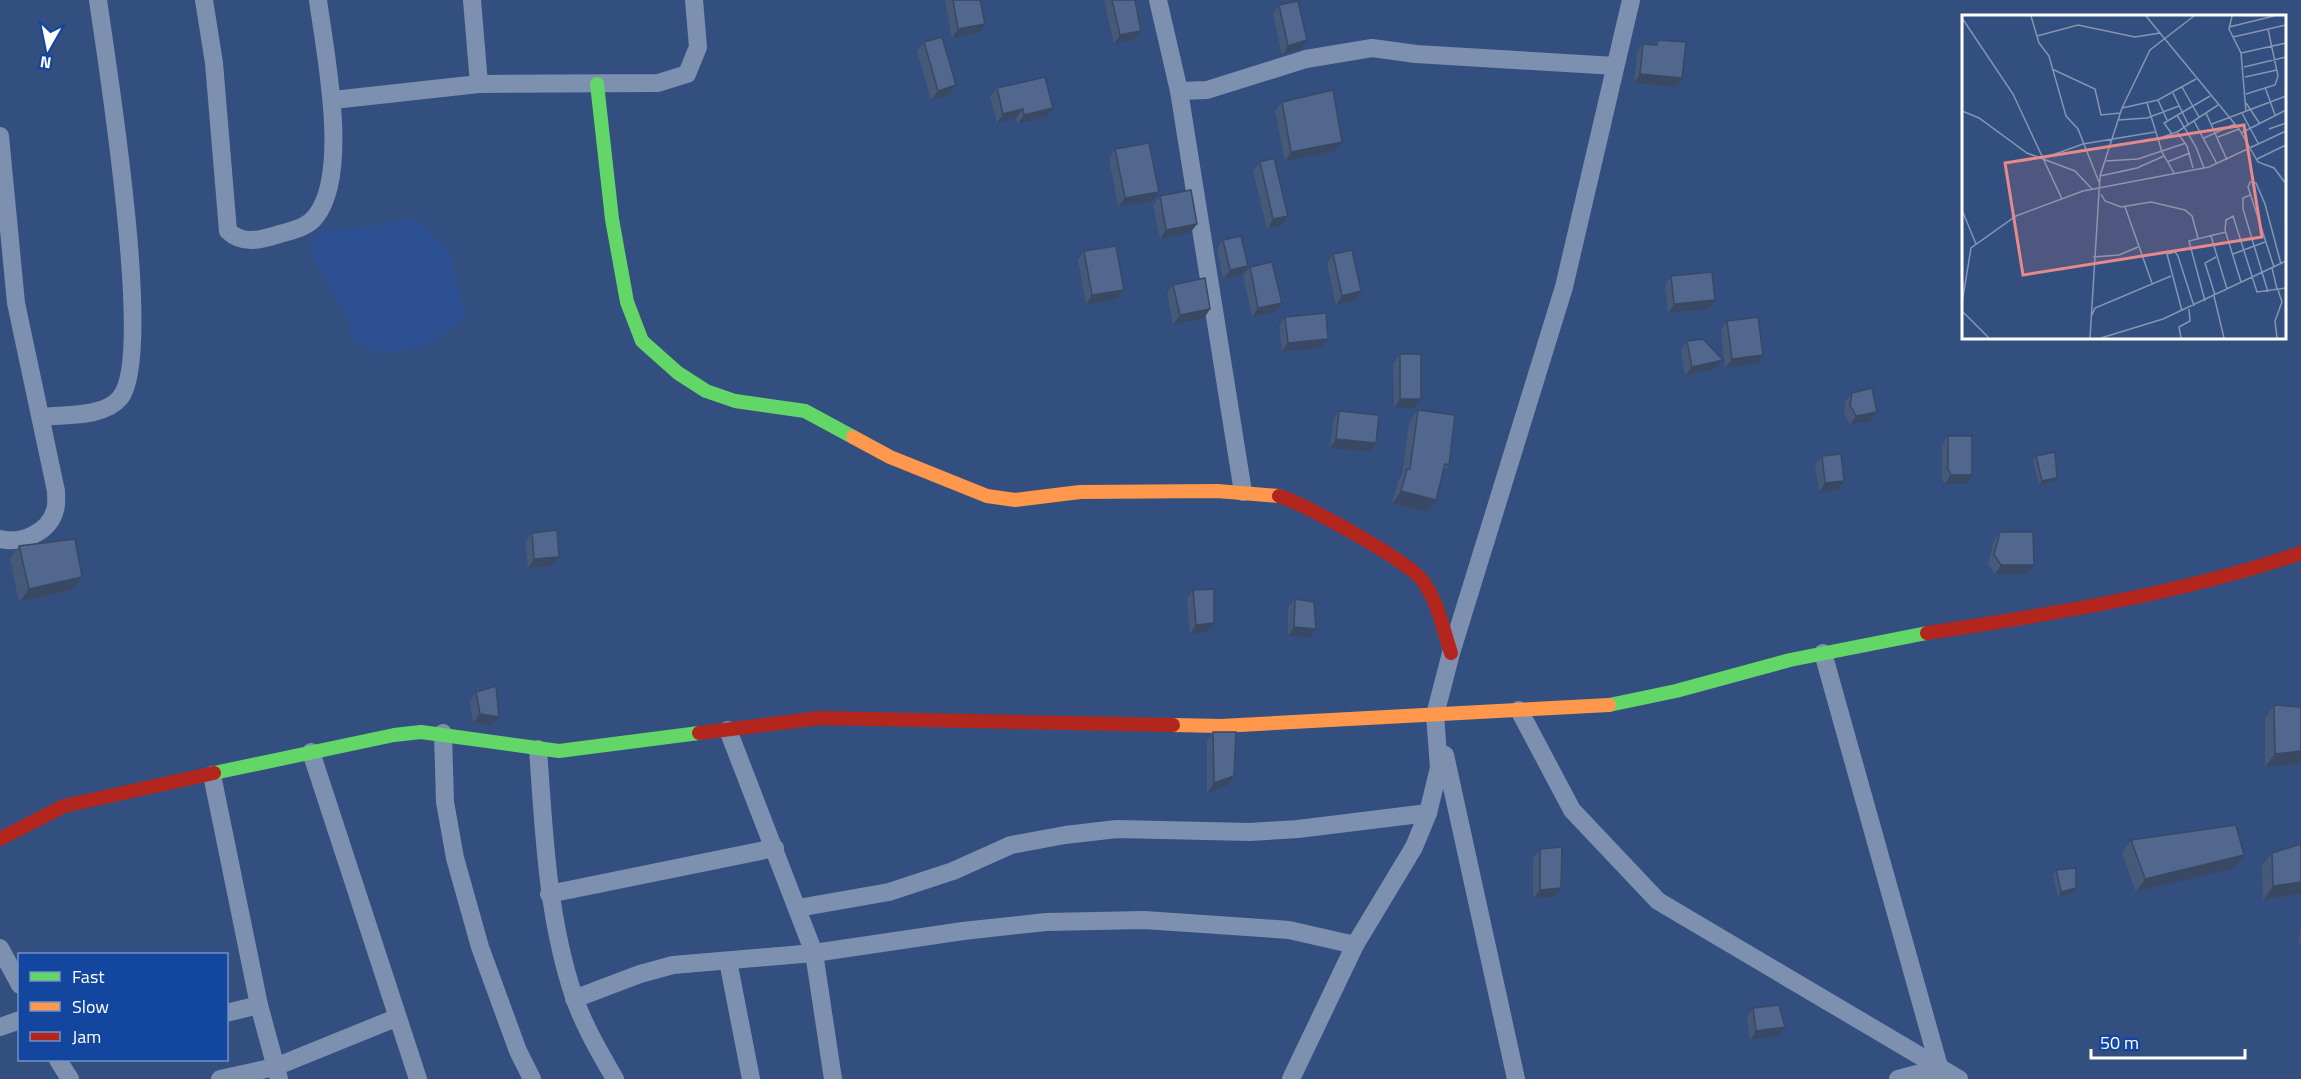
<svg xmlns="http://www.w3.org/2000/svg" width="2301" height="1079" viewBox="0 0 2301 1079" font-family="'Titillium Web',sans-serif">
	<rect width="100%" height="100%" fill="#334f7f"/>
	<path fill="#2c5091" d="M408,218L420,222L451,254L465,319L425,346L380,353L354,342C350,330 347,318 342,307C334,292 293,242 322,232C335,227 349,229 363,228C378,226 394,221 408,218Z"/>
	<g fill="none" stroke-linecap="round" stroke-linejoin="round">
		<g stroke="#7e90af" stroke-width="18">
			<path d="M204,0L214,63L228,231C244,246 262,239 280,234C293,230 307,228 316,216C350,172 325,53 318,0"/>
			<path d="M472,0L479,84"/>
			<path d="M1158,0L1179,91L1243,492"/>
			<path d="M1179,91L1207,90L1306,59L1372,48L1416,54L1615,66"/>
			<path d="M333,100L479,84L658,83L687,74L698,47L694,0"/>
			<path d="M0,136L16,303L56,491C56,496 57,505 55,510C49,533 21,544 0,539"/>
			<path d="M41,417C65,414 103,418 120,398C155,357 107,64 98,0"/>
			<path d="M1823,653L1941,1074"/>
			<path d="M1519,710L1572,810L1658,901L1959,1079"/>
			<path d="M728,730L814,953L833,1079"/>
			<path d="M443,733L445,802L455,858L480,947L518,1051L532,1079"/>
			<path d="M538,749C544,833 547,916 574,997C584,1026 600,1053 615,1079"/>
			<path d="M311,752L418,1079"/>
			<path d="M1445,755L1516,1079"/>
			<path d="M212,775L259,1005L279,1079"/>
			<path d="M549,894L775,848"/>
			<path d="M798,908L889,892L953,871L1011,845L1065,835L1117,829L1250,832L1298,829L1428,813"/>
			<path d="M0,948L20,985"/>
			<path d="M728,961L751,1079"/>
			<path d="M574,999L640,974L673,965L814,953L963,931L1046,922L1144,920L1247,927L1289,930L1355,945"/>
			<path d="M226,1013L259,1005"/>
			<path d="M0,1027L20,1020"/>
			<path d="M58,1060L70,1079"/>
			<path d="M220,1079L275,1067L396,1018"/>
			<path d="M1291,1079L1355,945L1414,847L1428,813L1439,768L1435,715L1451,653L1564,287L1631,0"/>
			<path d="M1898,1079L1940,1068"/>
		</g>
		<g stroke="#63d668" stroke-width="14">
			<path d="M597,84L612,219L627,302L642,341L678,373L706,391L735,401L805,411L853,437"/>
			<path d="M1609,705L1676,691L1790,660L1927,633"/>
			<path d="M214,773L394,735L421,732L559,751L699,733"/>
		</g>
		<g stroke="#ff974d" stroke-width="14">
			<path d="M853,437L890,457L987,496L1015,500L1080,492L1217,491L1279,496"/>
			<path d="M1173,725L1221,726L1609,705"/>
		</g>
		<g stroke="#b3261e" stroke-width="14">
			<path d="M1279,496C1306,505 1405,559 1422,580C1438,601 1443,629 1451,653"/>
			<path d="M1927,633C2053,614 2179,594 2301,553"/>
			<path d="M699,733L820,718L1173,725"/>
			<path d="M0,839L64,806L214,773"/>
		</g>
	</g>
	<g fill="#465979">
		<path d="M945,0H980L979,33L952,38Z"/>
		<path d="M1104,0H1135V40L1114,44Z"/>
		<path d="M1279,5L1307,40L1301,49L1282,55L1273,14Z"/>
		<path d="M1658,40L1676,87L1634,83L1637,53L1643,44L1654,45Z"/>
		<path d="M924,42L956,85L950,94L931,100L917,51Z"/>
		<path d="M997,88L1053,108L1046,117L1018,124L1016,118L997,123L990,97Z"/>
		<path d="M1282,102L1335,151L1285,161L1275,111Z"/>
		<path d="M1115,149L1152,201L1118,207L1109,158Z"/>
		<path d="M1260,162L1282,225L1267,229L1253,171Z"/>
		<path d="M1160,196L1197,224L1190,233L1160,239L1153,205Z"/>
		<path d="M1223,240L1248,266L1241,275L1223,279L1217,249Z"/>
		<path d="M1084,251L1117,299L1086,305L1078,260Z"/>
		<path d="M1333,254L1355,300L1336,305L1327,264Z"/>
		<path d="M1250,267L1275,312L1252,317L1243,276Z"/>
		<path d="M1671,276L1715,300L1709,309L1668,313L1665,285Z"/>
		<path d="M1173,285L1210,309L1204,318L1173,325L1167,294Z"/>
		<path d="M1285,317L1322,348L1282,352L1279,326Z"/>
		<path d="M1727,321L1757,364L1725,368L1721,330Z"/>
		<path d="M1687,341L1723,360L1716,369L1685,376L1681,350Z"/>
		<path d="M1400,354L1421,399L1415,408H1394L1393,364Z"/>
		<path d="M1852,393L1877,412L1871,421L1850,425L1844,414L1845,402Z"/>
		<path d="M1418,410L1449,465L1443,472L1428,512L1392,504L1398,481L1402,475L1409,422Z"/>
		<path d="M1339,411L1376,443L1370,452L1330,448L1333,420Z"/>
		<path d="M1948,436L1966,484H1944L1942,478V445Z"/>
		<path d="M1822,456L1838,490L1819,492L1815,465Z"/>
		<path d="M2036,456L2057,478L2054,482L2039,485L2033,461Z"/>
		<path d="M2000,532L2034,565L2027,574H1995L1988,564L1994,541Z"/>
		<path d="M532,533L559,557L552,566L528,568L525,542Z"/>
		<path d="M19,546L82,577L73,590L19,602L10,559Z"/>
		<path d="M1193,590L1207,632L1190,634L1187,599Z"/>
		<path d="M1295,599L1316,629L1309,638L1288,636V608Z"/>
		<path d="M476,692L499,717L492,726L473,723L470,701Z"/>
		<path d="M2274,705L2301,707V764L2265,767V718Z"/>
		<path d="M1213,732L1234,776L1228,785L1207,793V741Z"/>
		<path d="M2131,840L2244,855L2235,868L2136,892L2122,853Z"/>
		<path d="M1540,849L1561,888L1555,897L1533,899V858Z"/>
		<path d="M2272,853L2301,894L2263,900L2262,866Z"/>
		<path d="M2056,870L2073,893L2058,897L2053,875Z"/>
		<path d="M2301,930V943H2298Z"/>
		<path d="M1753,1008L1779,1036L1750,1040L1747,1017Z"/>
	</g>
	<g fill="#394863">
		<path d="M985,24L979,33L952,38L958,29Z"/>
		<path d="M1141,31L1135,40L1114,44L1120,35Z"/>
		<path d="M1307,40L1301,49L1282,55L1288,46Z"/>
		<path d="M1640,74L1682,78L1676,87L1634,83Z"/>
		<path d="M956,85L950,94L931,100L938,91Z"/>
		<path d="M1053,108L1046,117L1018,124L1024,115Z"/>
		<path d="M1023,109L1016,118L997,123L1003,114Z"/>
		<path d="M1342,142L1335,151L1285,161L1291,152Z"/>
		<path d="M1159,192L1152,201L1118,207L1125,198Z"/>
		<path d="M1288,216L1282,225L1267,229L1273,219Z"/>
		<path d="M1197,224L1190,233L1160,239L1166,230Z"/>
		<path d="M1248,266L1241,275L1223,279L1230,270Z"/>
		<path d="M1124,290L1117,299L1086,305L1092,295Z"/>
		<path d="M1361,291L1355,300L1336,305L1342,296Z"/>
		<path d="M1715,300L1709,309L1668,313L1674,304Z"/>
		<path d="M1282,303L1275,312L1252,317L1258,308Z"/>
		<path d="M1210,309L1204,318L1173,325L1180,315Z"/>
		<path d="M1328,339L1322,348L1282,352L1288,343Z"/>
		<path d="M1763,355L1757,364L1725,368L1732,359Z"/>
		<path d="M1723,360L1716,369L1685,376L1692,367Z"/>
		<path d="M1400,399H1421L1415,408H1394Z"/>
		<path d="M1877,412L1871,421L1850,425L1856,416Z"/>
		<path d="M1336,439L1376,443L1370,452L1330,448Z"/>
		<path d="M1951,475H1972L1966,484H1944Z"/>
		<path d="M2057,478L2054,482L2039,485L2042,481Z"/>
		<path d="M1844,481L1838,490L1819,492L1825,483Z"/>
		<path d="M1401,491L1436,500L1428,512L1392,504Z"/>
		<path d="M559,557L552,566L528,568L534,559Z"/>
		<path d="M2001,565H2034L2027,574H1995Z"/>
		<path d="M82,577L73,590L19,602L29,589Z"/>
		<path d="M1214,623L1207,632L1190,634L1196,625Z"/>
		<path d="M1294,627L1316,629L1309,638L1288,636Z"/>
		<path d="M480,714L499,717L492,726L473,723Z"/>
		<path d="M2301,751V764L2265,767L2275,754Z"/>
		<path d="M1234,776L1228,785L1207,793L1214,783Z"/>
		<path d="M2244,855L2235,868L2136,892L2145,879Z"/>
		<path d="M2301,882V894L2263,900L2273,886Z"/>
		<path d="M1561,888L1555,897L1533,899L1540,890Z"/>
		<path d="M2076,888L2073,893L2058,897L2061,892Z"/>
		<path d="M1785,1027L1779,1036L1750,1040L1756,1031Z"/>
	</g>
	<g fill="#51678d" stroke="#394863" stroke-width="1.5">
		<path d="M953,0H980L985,24L958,29Z"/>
		<path d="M1112,0H1135L1141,31L1120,35Z"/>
		<path d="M1298,1L1307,40L1288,46L1279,5Z"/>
		<path d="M942,37L956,85L938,91L924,42Z"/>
		<path d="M1658,40L1686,42L1682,78L1640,74L1643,44L1657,45Z"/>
		<path d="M1045,77L1053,108L1024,115L1023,109L1003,114L997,88Z"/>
		<path d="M1333,90L1342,142L1291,152L1282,102Z"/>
		<path d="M1149,143L1159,192L1125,198L1115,149Z"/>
		<path d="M1274,158L1288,216L1273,219L1260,162Z"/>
		<path d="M1191,190L1197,224L1166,230L1160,196Z"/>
		<path d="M1241,236L1248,266L1230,270L1223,240Z"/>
		<path d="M1116,246L1124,290L1092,295L1084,251Z"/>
		<path d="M1352,250L1361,291L1342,296L1333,254Z"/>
		<path d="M1272,262L1282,303L1258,308L1250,267Z"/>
		<path d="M1712,272L1715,300L1674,304L1671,276Z"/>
		<path d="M1205,278L1210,309L1180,315L1173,285Z"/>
		<path d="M1326,313L1328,339L1288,343L1285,317Z"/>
		<path d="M1758,317L1763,355L1732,359L1727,321Z"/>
		<path d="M1703,339L1723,360L1692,367L1687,341Z"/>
		<rect x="1400" y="354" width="21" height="45"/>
		<path d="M1872,388L1877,412L1856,416L1850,405L1852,393Z"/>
		<path d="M1418,410L1455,415L1449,465L1445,464L1436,500L1401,491L1407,469H1410Z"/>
		<path d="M1339,411L1379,415L1376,443L1336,439Z"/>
		<path d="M1948,436H1972V475H1951L1948,469Z"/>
		<path d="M2055,452L2057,478L2042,481L2036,456Z"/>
		<path d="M1841,454L1844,481L1825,483L1822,456Z"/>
		<path d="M557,530L559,557L534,559L532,533Z"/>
		<path d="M2000,532H2033L2034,565H2001L1994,555Z"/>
		<path d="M75,539L82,577L29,589L19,546Z"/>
		<path d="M1214,589V623L1196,625L1193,590Z"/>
		<path d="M1295,599L1314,602L1316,629L1294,627Z"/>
		<path d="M496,686L499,717L480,714L476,692Z"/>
		<path d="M2274,705L2301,707V751L2275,754Z"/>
		<path d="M1213,732H1236L1234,776L1214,783Z"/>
		<path d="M2236,825L2244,855L2145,879L2131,840Z"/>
		<path d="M2301,844V882L2273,886L2272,853Z"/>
		<path d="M1562,847L1561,888L1540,890V849Z"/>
		<path d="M2076,868V888L2061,892L2056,870Z"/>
		<path d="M1779,1005L1785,1027L1756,1031L1753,1008Z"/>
	</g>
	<g transform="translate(1962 15)">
		<rect width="324" height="324" fill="#334f7f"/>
		<path fill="none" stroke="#8595b2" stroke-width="1.5" d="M69,1L77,28L87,41L104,101L116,114L137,167M184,1L277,114L296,147L312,153L324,169M270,1L267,14L279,38L284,97M0,3L51,79L100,184M267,12L312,1M75,21L116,10L173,22L198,18M271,22L324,10M279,38L324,28M282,52L324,42M90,54L133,74L139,100L158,98M283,62L315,55M220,72L237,102M303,72L313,100M211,78L226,109M284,79L313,70L316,61L306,14M196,85L205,105M185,88L200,137L212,158M284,88L298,109M160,93L196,85L234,64M0,96L17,103L65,138L113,156L130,174M244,98L265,145M280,98L296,128M215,100L234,132L242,153M156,105L185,103L217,91M232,106L255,149M250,109L324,81M307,114L324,108M215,117L225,131L231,153M279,118L324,95M210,119L202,108L248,81M256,122L277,114M242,123L273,109M195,124L215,117L256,90M82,143L121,129L193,117M295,144L324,130M144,146L176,144L224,128M205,147L228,138M138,161L175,153L202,141M139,179L143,186L159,192L189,187L223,195L230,201L236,223M288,180L281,183V194L306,277M163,192L190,268M0,195L14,229M249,221L265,274M271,239L303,227M131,242L157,240L176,232M312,252L286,172L288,167L294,168L303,189L319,249M310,253L315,274M279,267L263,215L264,205L271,201L295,277L324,273M253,280L243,248L254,242M252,281L262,323M243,286L227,226L264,217M0,288L9,233L54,201L121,176L247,152L324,116M0,296L27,323M220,296L205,239L213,237L216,241L232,291M129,302L133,293L209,261M128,323L138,161L160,93L188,35L232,1M139,323L201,304L324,246M219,323L217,312L228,306L227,294M315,323L313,306L320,287L316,275"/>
		<path fill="#e88989" fill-opacity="0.15" stroke="#e88989" stroke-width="3" d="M282,110L300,222L61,260L43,148Z"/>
		<rect width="324" height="324" fill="none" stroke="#fff" stroke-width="3"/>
	</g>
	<rect x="18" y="953" width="210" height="108" fill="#13479f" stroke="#7191c5" stroke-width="1.5"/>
	<rect x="30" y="972" width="30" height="9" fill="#63d668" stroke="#7191c5" stroke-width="1.5"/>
	<text x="72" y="983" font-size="18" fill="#ffffff">Fast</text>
	<rect x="30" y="1002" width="30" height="9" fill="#ff974d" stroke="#7191c5" stroke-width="1.5"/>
	<text x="72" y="1013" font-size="18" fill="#ffffff">Slow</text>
	<rect x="30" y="1032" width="30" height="9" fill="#b3261e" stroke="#7191c5" stroke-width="1.5"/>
	<text x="72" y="1043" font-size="18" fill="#ffffff">Jam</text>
	<g transform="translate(48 48) rotate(189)" stroke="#13479f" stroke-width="4.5" paint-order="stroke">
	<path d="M0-4.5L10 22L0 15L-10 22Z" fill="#ffffff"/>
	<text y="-9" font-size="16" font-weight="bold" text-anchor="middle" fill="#ffffff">N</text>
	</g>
	<path d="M2091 1049v9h154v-9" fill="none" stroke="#ffffff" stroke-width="3"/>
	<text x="2100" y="1049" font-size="18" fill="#ffffff" stroke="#13479f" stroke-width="4.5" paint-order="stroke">50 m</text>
</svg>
